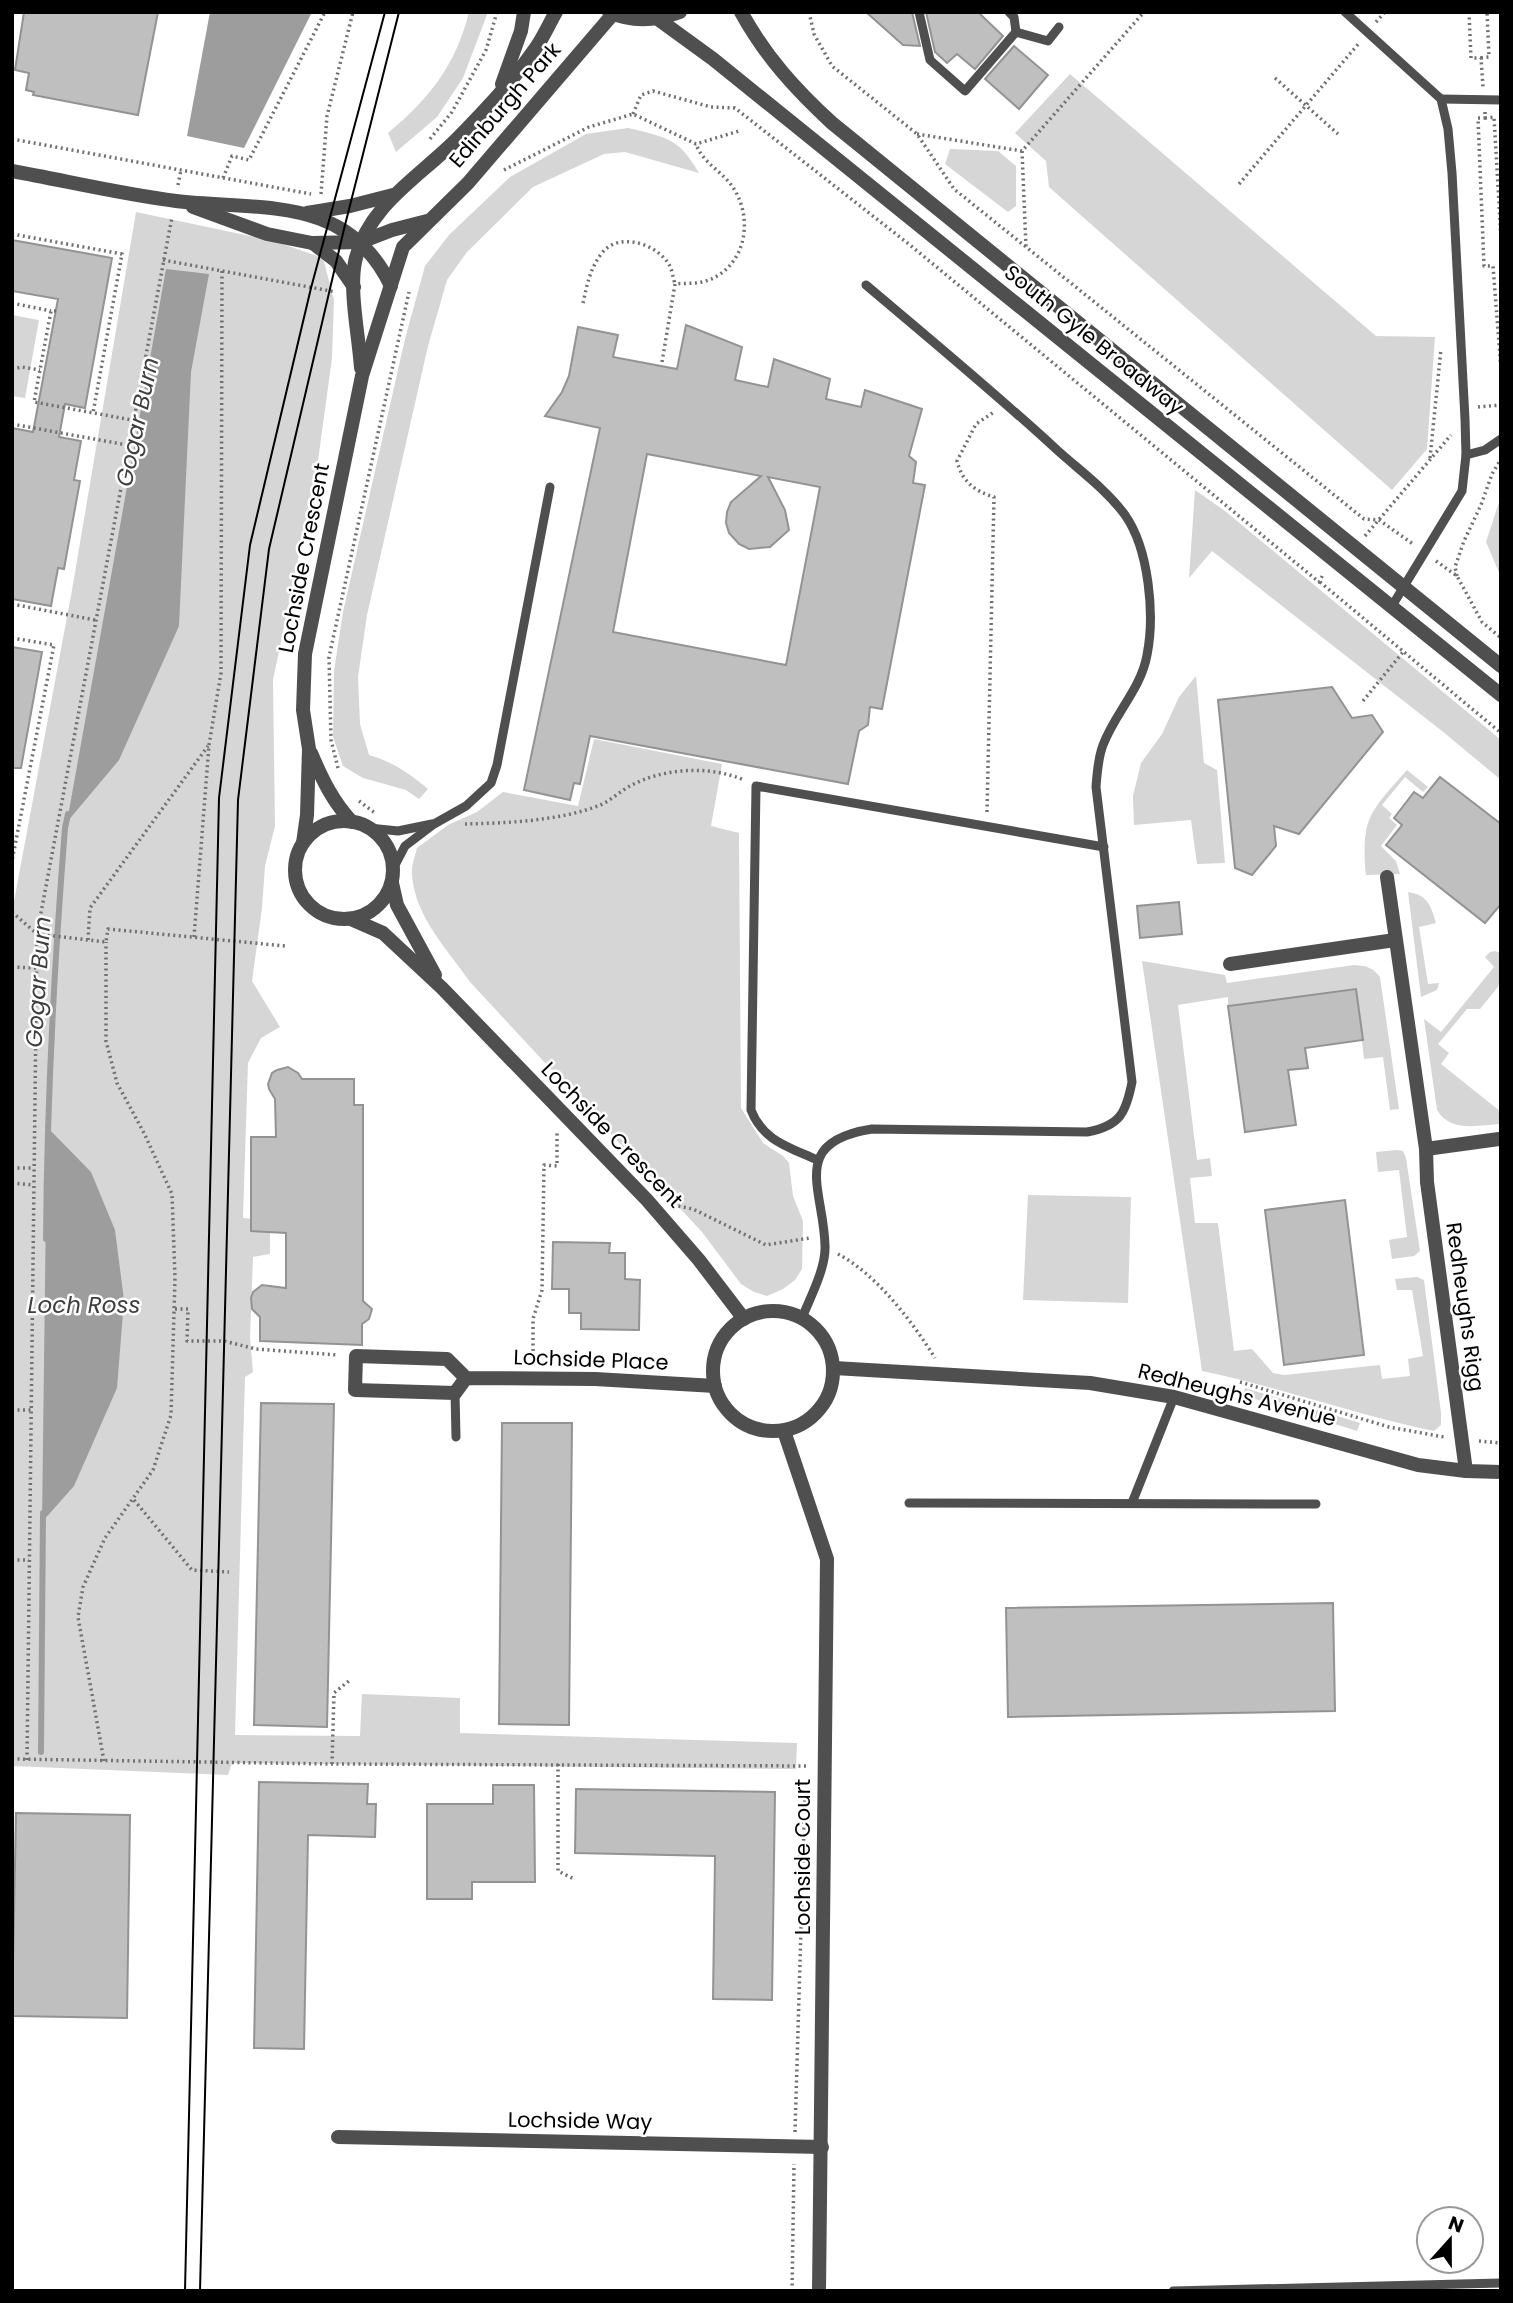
<svg xmlns="http://www.w3.org/2000/svg" width="1513" height="2303" viewBox="0 0 1513 2303" font-family="Poppins,sans-serif">
	<rect width="100%" height="100%" fill="#fff"/>
	<g fill="#d6d6d6">
		<path d="M469,12H488L463,78L437,117L396,152L388,133C429,99 456,65 469,12Z"/>
		<path d="M1070,74L1376,336L1435,337L1427,449L1392,490L1049,187L1046,161L1015,133Z"/>
		<path d="M628,128C666,137 679,138 699,173L625,152L604,154L533,187L467,252L447,280L428,346L367,615L358,677L360,724L369,755C393,762 409,773 428,789L419,799L406,790L363,778L343,766L333,737L334,671L343,612L405,339L425,266L449,235L510,177L586,134Z"/>
		<path d="M950,149L998,151L1016,166V206L1008,212L945,164Z"/>
		<path d="M136,212L274,241L323,258L334,300L332,358L317,468L273,680L275,826L265,866L262,908L252,981L280,1027L261,1038L248,1063L243,1218L270,1220V1254L253,1257L250,1337L253,1372L245,1377L235,1735L360,1736L362,1694L460,1698V1733L797,1743L796,1769L232,1763L228,1775L12,1766V912L72,590Z"/>
		<path d="M12,315L39,320L25,398L12,396Z"/>
		<path d="M1195,490L1225,511L1501,740V780L1442,731L1212,551L1189,578Z"/>
		<path d="M1501,496V577L1486,542Z"/>
		<path d="M1196,676L1204,763L1217,770L1225,863L1197,864L1191,820L1134,825L1133,796L1141,763L1162,734L1179,697Z"/>
		<path d="M594,739L722,764L711,826L739,833L741,1108L763,1143L783,1156L789,1163L793,1196L803,1221L802,1269L795,1280L783,1289L767,1296L754,1292L741,1284L702,1232L470,982C448,950 415,917 412,875C411,867 415,856 417,848L448,825L477,812L503,792L578,806Z"/>
		<path d="M1407,770L1428,787L1423,792L1405,777L1382,805L1392,814L1389,818L1397,825L1381,846L1396,861L1400,874L1366,875C1361,817 1370,812 1407,770Z"/>
		<path d="M1408,892C1428,895 1431,906 1436,923L1419,927L1428,984L1439,983L1437,990L1421,997Z"/>
		<path d="M1495,951L1501,953V983L1480,1009H1467L1438,1044L1449,1053L1441,1064L1501,1112V1124C1479,1125 1450,1133 1437,1110L1424,1019L1441,1032L1494,967L1485,957L1490,952Z"/>
		<path d="M1142,961L1225,975L1227,983L1354,965C1367,966 1372,967 1380,977L1399,1109L1390,1110L1383,1057L1364,1059L1356,989L1228,1006V997L1178,1005L1197,1160L1210,1158L1212,1176L1190,1178L1195,1223H1218L1234,1351L1252,1349L1273,1373L1284,1375L1380,1365L1382,1379L1410,1376L1408,1359L1423,1356L1412,1290H1397L1395,1279L1417,1277L1424,1280L1441,1413V1425L1434,1431C1356,1415 1280,1387 1202,1371Z"/>
		<path d="M1397,1150L1403,1151L1406,1158L1420,1251L1414,1256L1392,1259L1389,1240L1407,1237L1399,1170L1378,1172L1376,1152Z"/>
		<path d="M1028,1195L1131,1197L1128,1303L1023,1300Z"/>
		<path d="M1245,1388L1360,1423L1357,1431L1243,1395Z"/>
	</g>
	<g fill="#9d9d9d">
		<path d="M210,12H312L244,148L187,136Z"/>
		<path d="M166,269L209,274L191,372L179,626L119,760L67,822Z"/>
		<path d="M47,1127L91,1172L115,1230L124,1300L117,1388L74,1486L42,1522Z"/>
	</g>
	<g fill="none" stroke-linecap="round" stroke-linejoin="round">
		<g stroke="#9d9d9d" stroke-width="6">
			<path d="M46,1239C47,1102 54,966 65,828L68,814"/>
			<path d="M41,1752L43,1513"/>
		</g>
	</g>
	<g fill="#bfbfbf" stroke="#939393" stroke-width="2" fill-rule="evenodd">
		<path d="M24,12H158L138,115L33,95L34,92L26,90L29,73L15,70Z"/>
		<path d="M866,12H912L920,46L903,45Z"/>
		<path d="M926,12H978L1003,36L975,69L957,54L947,63L935,52Z"/>
		<path d="M1014,46L1048,75L1019,109L985,79Z"/>
		<path d="M12,240L112,258L85,408L65,404L59,437L81,441L74,480L80,481L64,569L58,568L51,606L12,599V428L33,432L58,299L12,291Z"/>
		<path d="M686,325L742,347L735,380L768,387L774,359L830,379L826,399L861,407L865,390L922,409L909,456L916,462L913,483L925,485L882,709L870,707L868,725L859,731L848,784L590,736L580,784L574,783L570,800L524,790L600,428L545,416L562,392L569,376L578,327L618,335L613,357L677,369ZM647,454L761,476L731,502L727,512L726,523L729,533L739,544L749,549L770,547L789,530L785,510L768,477L820,487L786,665L613,632Z"/>
		<path d="M12,647L42,652L21,768H12Z"/>
		<path d="M1332,687L1352,718L1372,715L1383,732L1299,834L1274,826L1276,846L1252,875L1235,868L1218,700Z"/>
		<path d="M1440,777L1501,824V904L1485,923L1386,845L1402,825L1394,818L1414,792L1423,798Z"/>
		<path d="M1179,902L1182,934L1140,938L1137,906Z"/>
		<path d="M1356,989L1363,1040L1305,1048L1308,1068L1288,1070L1296,1125L1245,1132L1228,1006Z"/>
		<path d="M288,1067L298,1073L302,1079H354V1105H363V1301L372,1309L369,1319L362,1324V1345L260,1341V1317L252,1309L251,1298L253,1292L262,1285L286,1288V1233L251,1231V1137H276L275,1099L269,1089L268,1084L272,1073L277,1070Z"/>
		<path d="M1345,1200L1364,1355L1284,1365L1265,1210Z"/>
		<path d="M553,1242L610,1243L609,1253H625V1279L640,1280L639,1330L581,1329V1313H569V1289H552Z"/>
		<path d="M261,1403L334,1404L327,1727L254,1725Z"/>
		<path d="M502,1423H572L569,1725L499,1724Z"/>
		<path d="M1333,1603L1335,1711L1008,1717L1006,1608Z"/>
		<path d="M259,1782L368,1784L367,1804H376L375,1837L308,1835L304,2049L254,2048Z"/>
		<path d="M493,1785H534L535,1882H472V1899H427V1804H493Z"/>
		<path d="M576,1789L775,1792L772,2000L713,1999L715,1856L575,1853Z"/>
		<path d="M16,1813L130,1815L127,2018L12,2016Z"/>
	</g>
	<g fill="none" stroke-linecap="round" stroke-linejoin="round">
		<g stroke="#717171" stroke-width="3.5" stroke-dasharray="2 3.5" stroke-linecap="butt">
			<path d="M809,12L814,34L832,66L917,134L954,189L1364,519L1379,520L1413,544"/>
			<path d="M1200,12L1201,13"/>
			<path d="M1469,12L1471,58H1481L1483,87"/>
			<path d="M1376,22L1385,12"/>
			<path d="M1481,58L1489,57L1487,12"/>
			<path d="M1275,78L1338,134"/>
			<path d="M1485,112V118H1478L1484,266H1493L1501,369"/>
			<path d="M633,114L641,95L653,91L711,107L735,108L910,245L1319,582L1324,573"/>
			<path d="M1485,118L1494,117L1501,238"/>
			<path d="M917,134L1022,151L1144,12"/>
			<path d="M12,139L311,194"/>
			<path d="M430,139L452,112L486,50L497,12"/>
			<path d="M1022,151L1026,247"/>
			<path d="M504,170L589,127L633,114L696,144L739,131"/>
			<path d="M223,178L232,156L249,160L325,12"/>
			<path d="M1239,184L1360,42"/>
			<path d="M178,185L181,170"/>
			<path d="M321,194L327,116L353,12"/>
			<path d="M12,234L122,254L93,413"/>
			<path d="M163,260L336,292"/>
			<path d="M12,303L51,311"/>
			<path d="M583,303C587,285 590,268 602,253C618,232 655,243 668,263C672,268 673,278 675,284"/>
			<path d="M56,311H51L34,402L132,420"/>
			<path d="M662,362L675,284C684,283 694,284 702,282C744,272 755,222 734,189C723,171 703,164 696,144"/>
			<path d="M12,369L22,367L40,370"/>
			<path d="M1478,407L1501,405"/>
			<path d="M12,424L127,445"/>
			<path d="M1430,458L1441,349"/>
			<path d="M1365,536L1451,435"/>
			<path d="M1436,561L1457,576L1482,622L1501,638"/>
			<path d="M1457,576L1455,567L1464,541L1481,505L1492,474L1501,459"/>
			<path d="M1320,582L1501,733"/>
			<path d="M12,604L95,620"/>
			<path d="M12,638L54,645L12,861"/>
			<path d="M1363,701L1403,652"/>
			<path d="M338,768L331,740L329,657L409,292"/>
			<path d="M359,801L375,813"/>
			<path d="M987,812L994,497C974,491 962,481 957,461L976,424L994,412"/>
			<path d="M465,824C508,823 557,821 598,806C609,802 619,792 630,786C663,768 709,765 744,780"/>
			<path d="M12,912L37,934L106,942L108,929L285,946"/>
			<path d="M194,937L209,745L221,673L222,271"/>
			<path d="M88,940L90,908L208,746"/>
			<path d="M12,967L36,968"/>
			<path d="M12,1168H34"/>
			<path d="M12,1183L33,1185"/>
			<path d="M673,1205L693,1209L766,1245L810,1238"/>
			<path d="M838,1254C876,1274 912,1321 935,1358"/>
			<path d="M175,1309H188L187,1341H224L256,1349L338,1355"/>
			<path d="M533,1362V1319L542,1290L544,1165L557,1166V1133"/>
			<path d="M1240,1382L1389,1427L1444,1437"/>
			<path d="M12,1410H31"/>
			<path d="M1479,1441L1501,1443"/>
			<path d="M134,1500L192,1570L229,1572"/>
			<path d="M12,1560H29"/>
			<path d="M12,1759L332,1764L809,1766"/>
			<path d="M27,1760L37,934L172,217"/>
			<path d="M104,1761L78,1617L83,1587L105,1538L153,1470L171,1415L175,1278L172,1194L144,1133L117,1083L106,1041V942"/>
			<path d="M332,1764L334,1693L350,1680"/>
			<path d="M558,1764V1871L574,1879"/>
			<path d="M795,2132L805,1793"/>
			<path d="M792,2291L794,2164"/>
		</g>
		<g stroke="#4f4f4f" stroke-width="9">
			<path d="M919,12L930,60L965,91L1016,32L1014,17L1009,12"/>
			<path d="M1345,12L1441,99L1448,129L1452,173L1465,419L1466,455L1462,491L1392,606"/>
			<path d="M1016,32L1048,41L1059,27"/>
			<path d="M1441,99L1501,100"/>
			<path d="M1466,455L1485,450L1501,439"/>
			<path d="M369,828L398,831L432,824"/>
			<path d="M393,869L405,846L434,824L466,806L491,783L497,765L550,487"/>
			<path d="M817,1160C789,1147 763,1141 751,1110L756,786L1104,847"/>
			<path d="M802,1318C810,1298 826,1268 825,1246C824,1190 788,1142 872,1129L1087,1132C1120,1126 1126,1113 1132,1082L1096,787C1097,773 1098,758 1103,745C1115,713 1141,689 1147,655C1155,615 1149,549 1125,515C1107,490 1079,470 1056,449C994,392 930,339 866,285"/>
			<path d="M455,1393L456,1437"/>
			<path d="M909,1503L1316,1504"/>
			<path d="M1132,1503L1174,1397"/>
			<path d="M1173,2291L1501,2283"/>
		</g>
		<g stroke="#4f4f4f" stroke-width="14">
			<path d="M12,171C67,181 121,194 176,201C262,211 347,194 391,286"/>
			<path d="M193,207L267,234L312,243L361,242L392,230L427,221"/>
			<path d="M307,213L350,206L393,195"/>
			<path d="M314,244L336,261L354,287"/>
			<path d="M1387,877L1426,1149L1427,1182L1466,1471"/>
			<path d="M1230,964L1395,940"/>
			<path d="M1426,1149L1499,1139"/>
			<path d="M466,1378L447,1359L356,1356L355,1390L455,1393L466,1378L595,1379L715,1386"/>
			<path d="M784,1431L827,1559L819,2291"/>
			<path d="M338,2137L822,2147"/>
		</g>
		<g stroke="#4f4f4f" stroke-width="14">
			<path d="M609,12C633,23 656,21 680,12"/>
			<path d="M741,12C766,57 795,89 832,123L1501,666"/>
			<path d="M658,19L713,59L1501,695"/>
			<path d="M502,84L521,31L524,12"/>
			<path d="M361,368C359,337 349,291 355,262C367,205 421,176 458,138C485,110 513,81 535,49C543,38 549,24 556,12"/>
			<path d="M311,753C322,779 333,802 352,822"/>
			<circle cx="344" cy="870" r="49"/>
			<path d="M303,843L307,815L309,749L303,710L305,654L362,376L403,247L468,183L613,14"/>
			<path d="M392,883L397,905L435,975"/>
			<path d="M351,919L383,933L442,988L647,1200L699,1260L744,1319"/>
			<circle cx="773" cy="1371" r="60"/>
			<path d="M834,1368L1090,1383L1174,1397L1418,1465L1466,1471L1501,1472"/>
		</g>
		<g stroke="#000" stroke-width="2">
			<path d="M185,2291L219,798L250,545L311,288L385,12"/>
			<path d="M200,2291L238,800L269,549L344,229L399,12"/>
		</g>
	</g>
	<g text-anchor="middle" stroke-width="5" stroke-linejoin="round" paint-order="stroke">
		<g font-size="21" fill="#000" stroke="#fff">
			<text transform="translate(505 105) rotate(-49)" y="7">Edinburgh Park</text>
			<text transform="translate(1094 340) rotate(39)" y="7">South Gyle Broadway</text>
			<text transform="translate(304 558) rotate(-79)" y="7">Lochside Crescent</text>
			<text transform="translate(612 1135) rotate(46)" y="7">Lochside Crescent</text>
			<text transform="translate(1465 1307) rotate(82)" y="7">Redheughs Rigg</text>
			<text transform="translate(591 1360) rotate(2)" y="7">Lochside Place</text>
			<text transform="translate(1237 1395) rotate(14)" y="7">Redheughs Avenue</text>
			<text transform="translate(803 1857) rotate(-90)" y="7">Lochside Court</text>
			<text transform="translate(580 2121) rotate(1)" y="7">Lochside Way</text>
		</g>
		<g font-size="23" font-style="italic" fill="#3e3e3e" stroke="#fff">
			<text transform="translate(137 422) rotate(-78)" y="8">Gogar Burn</text>
			<text transform="translate(38 982) rotate(-86)" y="8">Gogar Burn</text>
			<text x="84" y="1313">Loch Ross</text>
		</g>
	</g>
	<rect width="1513" height="2303" fill="none" stroke="#000000" stroke-width="28"/>
	<g transform="translate(1450 2240) rotate(21)"><circle r="33" fill="#ffffff" stroke="#999999" stroke-width="2"/>
	<path d="M0-5L12 26L0 18L-12 26Z" fill="#000000"/>
	<text y="-10" font-size="19" font-weight="bold" text-anchor="middle" fill="#000000">N</text>
	</g>
</svg>
